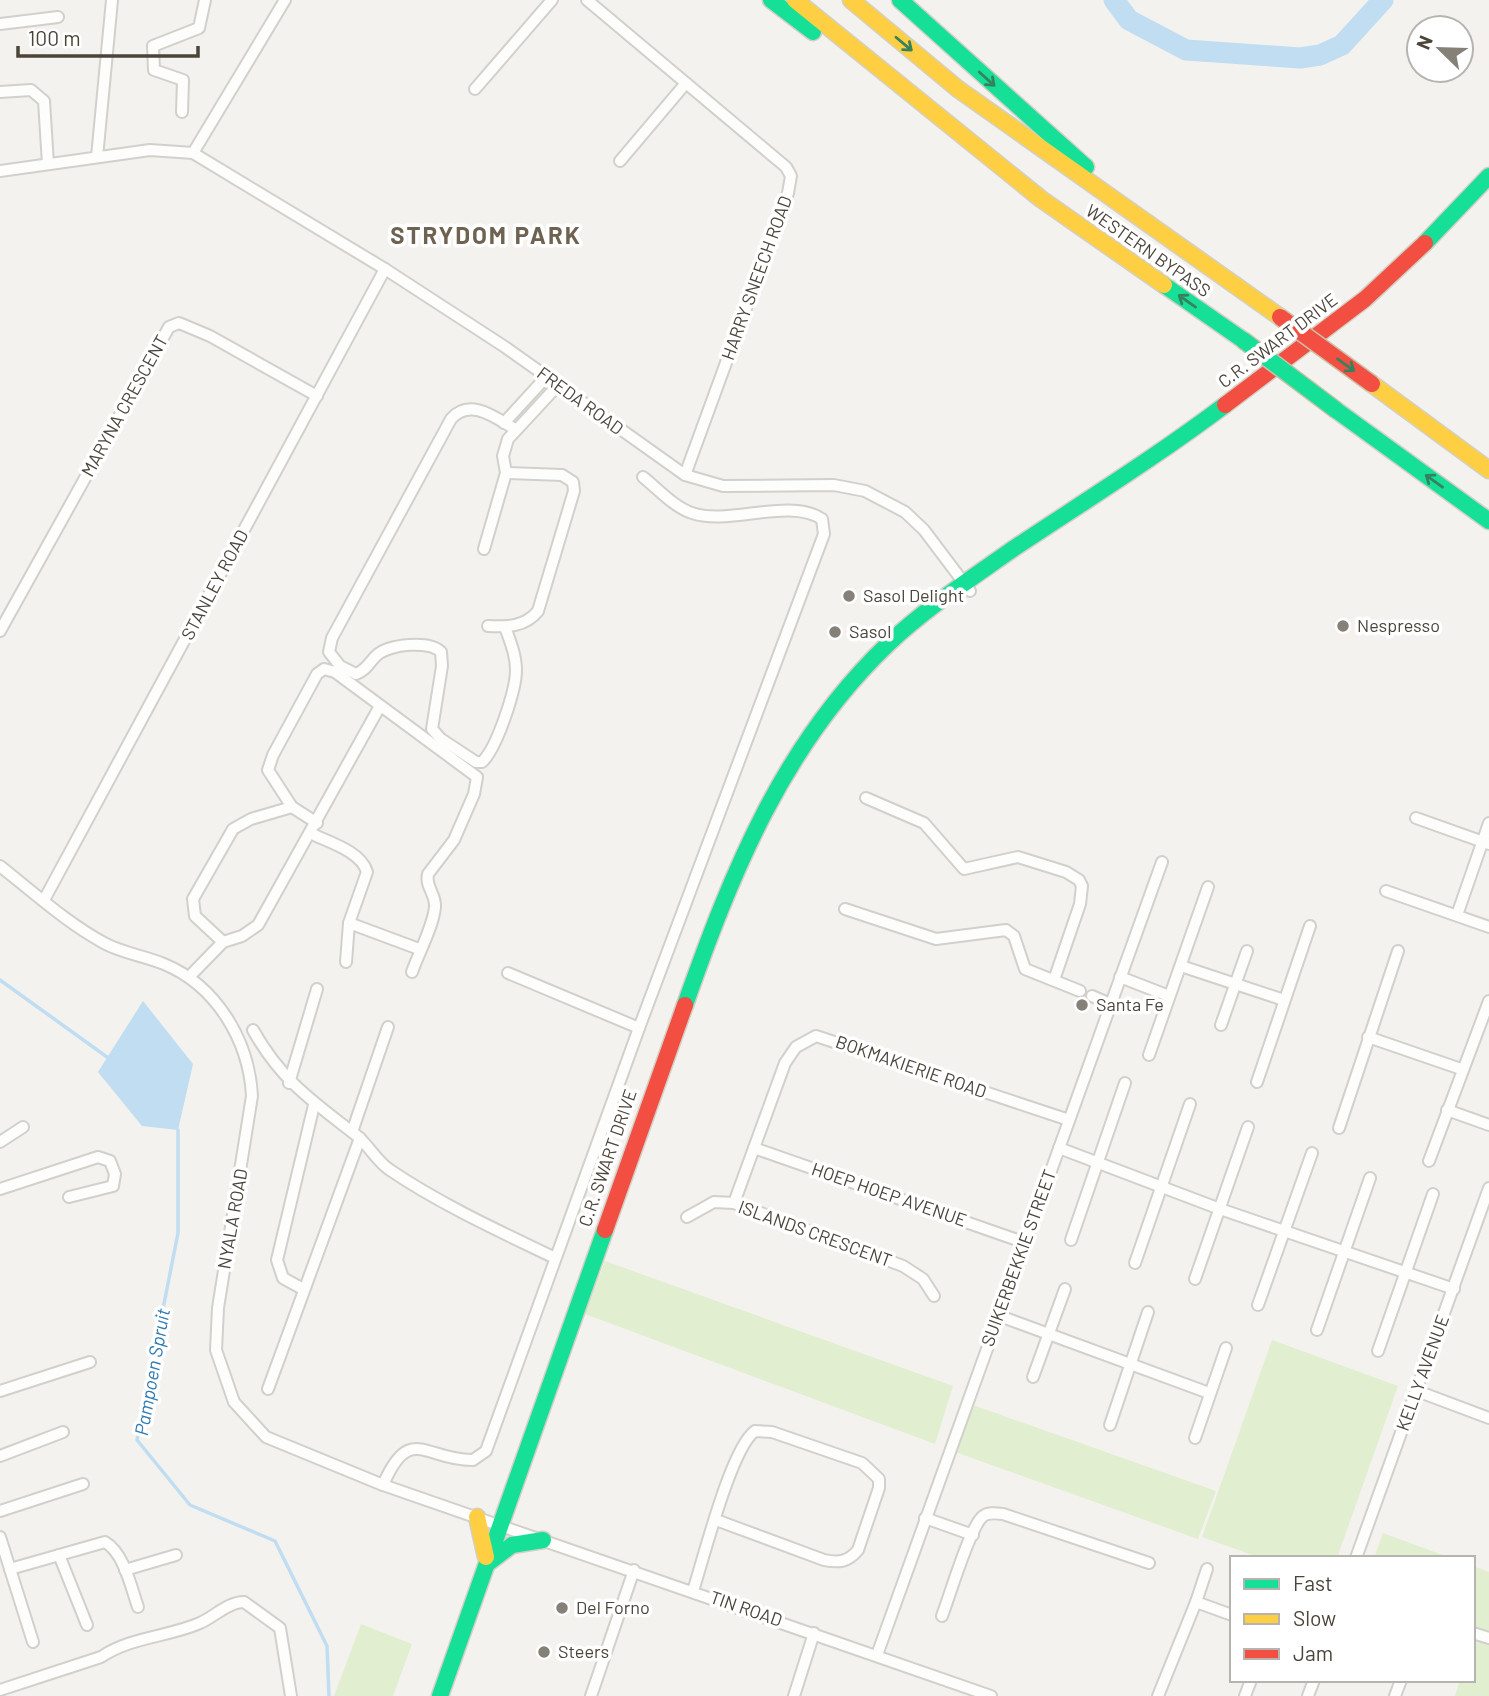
<svg xmlns="http://www.w3.org/2000/svg" width="1489" height="1696" viewBox="0 0 1489 1696" font-family="Barlow,sans-serif">
	<rect width="100%" height="100%" fill="#f4f2ee"/>
	<g fill="#e1eecf">
		<path d="M605,1261L953,1386L935,1444L585,1314Z"/>
		<path d="M1272,1340L1398,1386L1337,1558H1261L1202,1537Z"/>
		<path d="M973,1405L1216,1491L1198,1539L955,1452Z"/>
		<path d="M1383,1533L1451,1558H1374Z"/>
		<path d="M1473,1566L1489,1572V1696H1455L1460,1680H1473Z"/>
		<path d="M361,1624L412,1644L393,1696H334Z"/>
	</g>
	<path fill="#c0ddf1" d="M143,1001L193,1064L178,1130L142,1126L98,1072Z"/>
	<g fill="none" stroke-linecap="round" stroke-linejoin="round">
		<g stroke="#c0ddf1" stroke-width="3.5">
			<path d="M0,980L107,1057"/>
			<path d="M178,1130V1233L137,1440L190,1505L275,1541L327,1646L329,1696"/>
		</g>
		<path stroke="#c0ddf1" stroke-width="21" d="M1114,0L1129,20L1186,50L1300,58L1320,55L1342,45L1383,0"/>
		<g stroke="#d2d0cb" stroke-width="14">
			<g id="street">
				<path d="M587,0L786,167L791,176L788,193L685,475"/>
				<path d="M0,24L58,17"/>
				<path d="M475,89L552,0"/>
				<path d="M0,92L31,90L44,101L48,164"/>
				<path d="M182,112L183,80L154,70L153,46L199,28L205,0"/>
				<path d="M193,153L285,0"/>
				<path d="M97,157L112,0"/>
				<path d="M620,161L686,83"/>
				<path d="M0,171L150,150L193,153L385,269L505,347L685,475L723,486L834,485L865,491L905,512L924,530L970,591"/>
				<path d="M504,423L547,376"/>
				<path d="M484,549L506,473L503,456L508,439L559,384"/>
				<path d="M488,626C507,627 525,627 538,611L574,491L573,482L562,475L506,473"/>
				<path d="M505,627C510,641 516,655 516,670C516,690 497,748 482,762H476L441,739L432,729L442,666L441,652C430,640 389,644 377,655C369,662 367,670 356,674L340,666L329,652L332,638L451,419C470,397 496,418 515,429"/>
				<path d="M0,631L169,327L179,323L210,336L317,396"/>
				<path d="M866,798L924,823L964,869L1018,857L1066,872L1079,880L1082,886L1080,904L1054,980"/>
				<path d="M1416,818L1489,844"/>
				<path d="M317,823L292,807L268,770L273,755L317,674L324,669L335,672L477,777L474,794L454,840L428,874C425,887 436,894 435,907C433,927 419,952 412,972"/>
				<path d="M310,833C328,842 361,851 367,872L349,923L346,962"/>
				<path d="M0,866C33,892 67,923 104,943C122,953 145,956 164,964C217,986 249,1041 252,1096L218,1308L216,1350L234,1402L266,1437L383,1485L991,1696"/>
				<path d="M1386,891L1489,927"/>
				<path d="M44,900L385,269"/>
				<path d="M845,909L936,939L1006,930L1014,936L1025,969L1080,991"/>
				<path d="M1457,915L1489,823"/>
				<path d="M349,923L419,949"/>
				<path d="M223,942L195,916L193,899L233,829L251,819L292,807"/>
				<path d="M1181,966L1284,1000"/>
				<path d="M508,973L639,1028"/>
				<path d="M189,977L223,942L242,936L258,925L380,706"/>
				<path d="M1120,977L1169,996"/>
				<path d="M1092,996L1110,1004"/>
				<path d="M1221,1025L1247,951"/>
				<path d="M253,1030C281,1080 312,1101 356,1135C369,1145 376,1161 390,1170C440,1204 501,1232 555,1258"/>
				<path d="M1368,1037L1461,1069"/>
				<path d="M1149,1055L1208,887"/>
				<path d="M1257,1082L1310,926"/>
				<path d="M289,1083L317,989"/>
				<path d="M1447,1110L1489,1125"/>
				<path d="M1339,1128L1398,951"/>
				<path d="M352,1132L388,1027"/>
				<path d="M0,1142L23,1127"/>
				<path d="M754,1148L1023,1242"/>
				<path d="M1059,1148L1220,1209L1454,1289"/>
				<path d="M1429,1161L1489,1001"/>
				<path d="M0,1189L98,1157L110,1161L115,1174L113,1186L69,1197"/>
				<path d="M734,1203L785,1063L796,1047L816,1036L1069,1120"/>
				<path d="M687,1217L714,1202L734,1203L903,1266L923,1279L934,1296"/>
				<path d="M1071,1240L1125,1083"/>
				<path d="M1135,1263L1190,1104"/>
				<path d="M1195,1279L1248,1127"/>
				<path d="M303,1289L283,1278L277,1260L314,1105"/>
				<path d="M1258,1305L1312,1153"/>
				<path d="M997,1315L1209,1393"/>
				<path d="M1317,1330L1370,1178"/>
				<path d="M1378,1351L1433,1194"/>
				<path d="M1033,1377L1065,1289"/>
				<path d="M268,1389L360,1138"/>
				<path d="M0,1391L90,1362"/>
				<path d="M1417,1391L1489,1418"/>
				<path d="M1110,1425L1148,1312"/>
				<path d="M1195,1438L1226,1348"/>
				<path d="M0,1456L63,1432"/>
				<path d="M383,1485C410,1422 426,1461 473,1460L486,1451L639,1028L824,534L822,519C789,497 729,526 692,513C674,507 658,489 643,477"/>
				<path d="M0,1511L83,1484"/>
				<path d="M925,1518L973,1535"/>
				<path d="M0,1537L33,1642"/>
				<path d="M59,1555L87,1625"/>
				<path d="M1356,1558L1489,1188"/>
				<path d="M10,1569L105,1542C124,1553 131,1587 138,1607"/>
				<path d="M125,1570L176,1555"/>
				<path d="M693,1591C704,1557 731,1448 755,1431L772,1432L862,1463L879,1479V1488L858,1550C848,1562 839,1563 824,1560L716,1520"/>
				<path d="M1196,1602L1207,1569"/>
				<path d="M942,1616C950,1595 969,1530 982,1517C987,1512 995,1513 1003,1514L1149,1563"/>
				<path d="M1473,1633L1489,1638"/>
				<path d="M877,1655L1162,862"/>
				<path d="M0,1690L101,1657C130,1637 168,1637 200,1623C214,1617 228,1602 244,1602L280,1628L291,1696"/>
				<path d="M591,1696L634,1570"/>
				<path d="M794,1696L814,1633"/>
				<path d="M1158,1696L1196,1602L1232,1615"/>
				<path d="M1245,1696L1251,1680"/>
				<path d="M1308,1696L1314,1680"/>
				<path d="M1395,1696L1401,1680"/>
			</g>
		</g>
		<g stroke="#d3cfc5" stroke-width="19">
			<g id="fast">
				<path d="M771,0L813,32"/>
				<path d="M900,0L1086,167"/>
				<path d="M1425,243L1489,176"/>
				<path d="M1164,285L1243,340"/>
				<path d="M1336,410L1489,521"/>
				<path d="M685,1005C732,872 783,744 888,644C925,609 969,580 1010,551C1082,503 1156,457 1225,405"/>
				<path d="M487,1564L512,1545L543,1540"/>
				<path d="M440,1696L605,1230"/>
			</g>
		</g>
		<g stroke="#d3cfc5" stroke-width="19">
			<g id="slow">
				<path d="M795,0L1041,199L1164,285"/>
				<path d="M851,0L958,89L1280,317"/>
				<path d="M1372,384L1489,470"/>
				<path d="M477,1517L486,1557"/>
			</g>
		</g>
		<g stroke="#d3cfc5" stroke-width="19">
			<g id="jam">
				<path d="M1225,405L1365,299L1425,243"/>
				<path d="M605,1230L685,1005"/>
			</g>
		</g>
		<use href="#street" stroke="#fdfdfc" stroke-width="10"/>
		<use href="#fast" stroke="#16e098" stroke-width="16"/>
		<use href="#slow" stroke="#ffcf43" stroke-width="16"/>
		<use href="#jam" stroke="#f24e42" stroke-width="16"/>
		<g stroke="#ccbfa9" stroke-width="19" stroke-linecap="butt">
			<path id="fast-bridge" d="M1243,340L1336,410"/>
		</g>
		<g stroke="#ccbfa9" stroke-width="19" stroke-linecap="butt">
			<path id="jam-bridge" d="M1280,317L1372,384"/>
		</g>
		<use href="#fast-bridge" stroke="#16e098" stroke-width="16"/>
		<use href="#jam-bridge" stroke="#f24e42" stroke-width="16"/>
	</g>
	<defs><path id="oneway-shaft" d="M-6 0H5M1.5-3L5.5 0L1.5 3" fill="none" stroke-width="1.6" stroke-linecap="round" stroke-linejoin="round" transform="scale(1.75)"/></defs>
	<g stroke="#36825f">
		<use href="#oneway-shaft" transform="translate(904 44) rotate(40)"/>
		<use href="#oneway-shaft" transform="translate(987 79) rotate(42)"/>
		<use href="#oneway-shaft" transform="translate(1187 301) rotate(-145)"/>
		<use href="#oneway-shaft" transform="translate(1346 365) rotate(36)"/>
		<use href="#oneway-shaft" transform="translate(1434 481) rotate(-144)"/>
	</g>
	<g fill="#868178" stroke="#fff" stroke-width="2.5">
		<circle cx="849" cy="596" r="7"/>
		<circle cx="1343" cy="626" r="7"/>
		<circle cx="835" cy="632" r="7"/>
		<circle cx="1082" cy="1005" r="7"/>
		<circle cx="562" cy="1608" r="7"/>
		<circle cx="544" cy="1652" r="7"/>
	</g>
	<g text-anchor="middle" stroke-width="7" stroke-linejoin="round" paint-order="stroke">
		<g font-size="18" fill="#4b4439" stroke="#fff">
			<text transform="translate(1148 251) rotate(35)" y="6">WESTERN BYPASS</text>
			<text transform="translate(757 278) rotate(-70)" y="6">HARRY SNEECH ROAD</text>
			<text transform="translate(1278 341) rotate(-37)" y="6">C.R. SWART DRIVE</text>
			<text transform="translate(580 401) rotate(36)" y="6">FREDA ROAD</text>
			<text transform="translate(125 406) rotate(-61)" y="6">MARYNA CRESCENT</text>
			<text transform="translate(215 585) rotate(-62)" y="6">STANLEY ROAD</text>
			<text transform="translate(911 1067) rotate(19)" y="6">BOKMAKIERIE ROAD</text>
			<text transform="translate(608 1158) rotate(-71)" y="6">C.R. SWART DRIVE</text>
			<text transform="translate(889 1195) rotate(19)" y="6">HOEP HOEP AVENUE</text>
			<text transform="translate(233 1219) rotate(-80)" y="6">NYALA ROAD</text>
			<text transform="translate(815 1234) rotate(20)" y="6">ISLANDS CRESCENT</text>
			<text transform="translate(1019 1258) rotate(-70)" y="6">SUIKERBEKKIE STREET</text>
			<text transform="translate(1423 1373) rotate(-70)" y="6">KELLY AVENUE</text>
			<text transform="translate(746 1609) rotate(19)" y="6">TIN ROAD</text>
		</g>
		<g font-size="18" fill="#4b4439" stroke="#fff" text-anchor="start">
			<text x="863" y="602">Sasol Delight</text>
			<text x="1357" y="632">Nespresso</text>
			<text x="849" y="638">Sasol</text>
			<text x="1096" y="1011">Santa Fe</text>
			<text x="576" y="1614">Del Forno</text>
			<text x="558" y="1658">Steers</text>
		</g>
		<g font-size="19" font-style="italic" fill="#2e7ab2" stroke="#fff">
			<text transform="translate(152 1372) rotate(-80)" y="7">Pampoen Spruit</text>
		</g>
		<g font-size="24" font-weight="bold" letter-spacing="2" fill="#6e6250" stroke="#fff">
			<text x="486" y="244">STRYDOM PARK</text>
		</g>
	</g>
	<rect x="1230" y="1556" width="245" height="126" fill="#ffffff" stroke="#b7b4b0" stroke-width="2"/>
	<rect x="1244" y="1579" width="35" height="10" fill="#16e098" stroke="#b7b4b0" stroke-width="2"/>
	<text x="1293" y="1591" font-size="21" fill="#4b4439">Fast</text>
	<rect x="1244" y="1614" width="35" height="10" fill="#ffcf43" stroke="#b7b4b0" stroke-width="2"/>
	<text x="1293" y="1626" font-size="21" fill="#4b4439">Slow</text>
	<rect x="1244" y="1649" width="35" height="10" fill="#f24e42" stroke="#b7b4b0" stroke-width="2"/>
	<text x="1293" y="1661" font-size="21" fill="#4b4439">Jam</text>
	<g transform="translate(1440 49) rotate(293)"><circle r="33" fill="#ffffff" stroke="#b7b4b0" stroke-width="2"/>
	<path d="M0-5L12 26L0 18L-12 26Z" fill="#868178"/>
	<text y="-10" font-size="19" font-weight="bold" text-anchor="middle" fill="#4b4439">N</text>
	</g>
	<path d="M18 46v10h180v-10" fill="none" stroke="#4b4439" stroke-width="3.5"/>
	<text x="28" y="46" font-size="21" fill="#4b4439" stroke="#ffffff" stroke-width="5" paint-order="stroke">100 m</text>
</svg>
